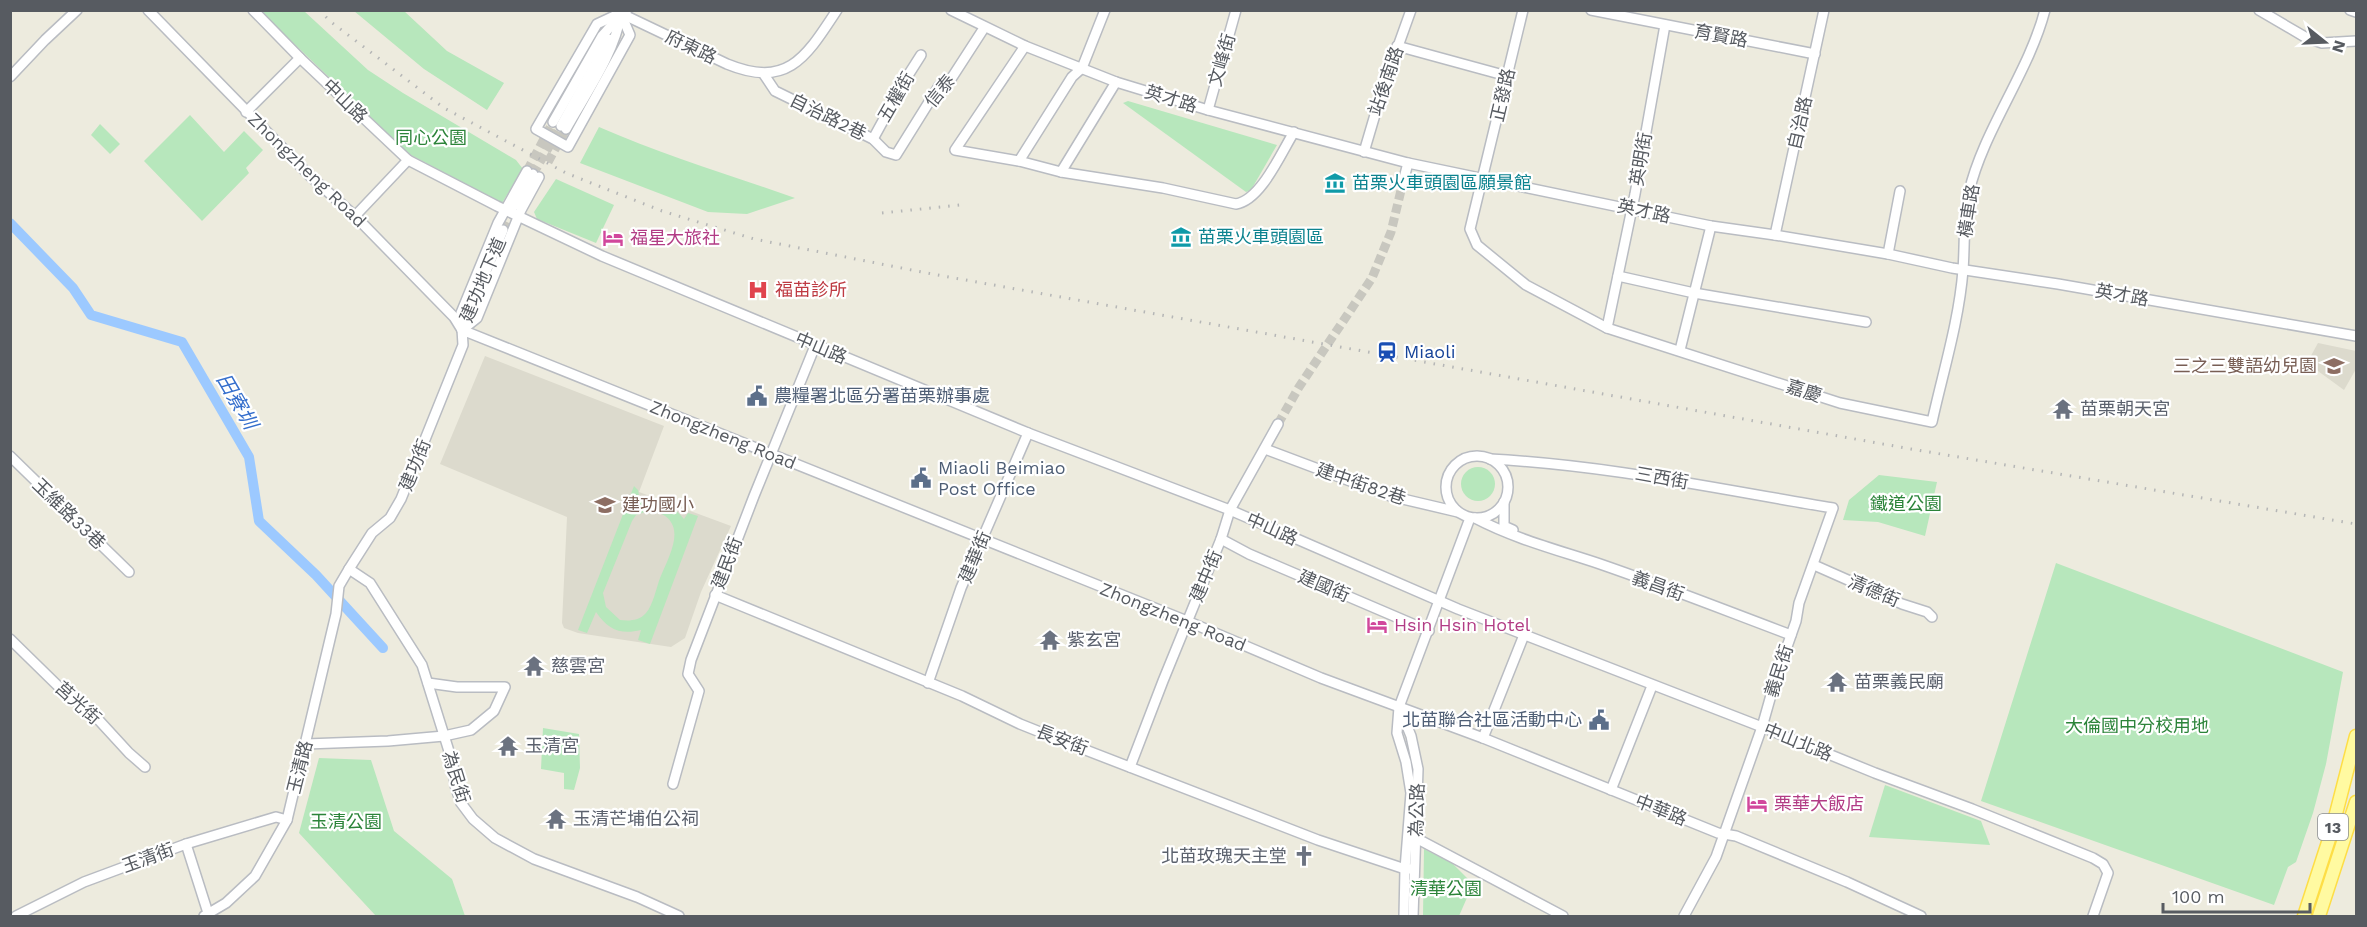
<svg xmlns="http://www.w3.org/2000/svg" width="2367" height="927" viewBox="0 0 2367 927" font-family="'Work Sans','Noto Sans TC',sans-serif">
	<rect width="100%" height="100%" fill="#edebde"/>
	<g fill="#dcdacd">
		<path d="M2318,343L2356,351V369L2344,390L2307,363Z"/>
		<path d="M485,356L664,426L639,492L731,526L701,592L685,638L671,647L578,633L564,628L562,623L567,517L440,464Z"/>
	</g>
	<g fill="#b7e7bc" fill-rule="evenodd">
		<path d="M260,11H304L368,70L403,93L516,160L523,169L502,203L409,154Z"/>
		<path d="M354,11H404L447,51L504,83L487,110L424,69Z"/>
		<path d="M1128,101L1277,145L1251,190L1246,192L1123,103Z"/>
		<path d="M190,115L224,152L244,131L263,150L246,168L249,173L202,221L144,161Z"/>
		<path d="M100,124L120,144L110,154L91,135Z"/>
		<path d="M599,127C663,155 730,175 795,198L747,214L708,212L580,163Z"/>
		<path d="M556,179L614,205L596,243L537,219L534,212Z"/>
		<circle cx="1478" cy="484" r="17"/>
		<path d="M1879,475L1937,482L1925,536L1878,522L1843,520L1849,500Z"/>
		<path d="M634,486L638,490L640,500C660,499 671,504 684,519L688,513L698,516L650,644L638,640L641,630C621,635 608,630 596,612L587,633L578,630ZM651,510C690,520 671,552 660,578C656,589 653,605 646,613C639,621 629,621 620,620L606,607L603,593L632,521L636,515Z"/>
		<path d="M2056,563L2343,672L2326,764L2313,813L2296,862L2288,867L2274,905L1981,801Z"/>
		<path d="M543,728L579,734L580,768L574,790L564,789V773L541,769Z"/>
		<path d="M319,758L371,760L394,831L452,879L465,916H376L299,833Z"/>
		<path d="M1885,785L1981,821L1990,845L1869,837Z"/>
		<path d="M1424,849L1452,863L1473,884L1459,916H1423Z"/>
	</g>
	<g fill="none" stroke-linecap="round" stroke-linejoin="round">
		<path stroke="#9cc9ff" stroke-width="10" d="M10,223L73,288L91,315L182,342L249,457L259,521L316,575L383,648"/>
		<g stroke="#c8c7bf" stroke-width="9" stroke-dasharray="9 4.5" stroke-linecap="butt">
			<path d="M548,162L566,129"/>
			<path d="M527,171L553,122"/>
			<path d="M533,174L561,126"/>
			<path d="M503,230L514,208"/>
			<path d="M1278,424L1299,387L1372,278L1391,232L1403,182"/>
		</g>
		<g stroke="#b9bcc2" stroke-width="12">
			<g id="minor">
				<path d="M148,10L310,176L355,216L454,317L462,330L1187,621L1321,678L1483,738L1718,833L1736,836L1847,882L1921,916"/>
				<path d="M253,10L300,58L408,160L497,206L602,256L1028,433L1230,510L1458,609L1762,727L1875,773L1972,809L2093,858L2103,864L2108,873L2093,916"/>
				<path d="M951,10L1025,46L1116,82L1208,110L1408,163L1711,226L1775,235L1888,254L1952,268L2058,284L2356,336"/>
				<path d="M1523,10L1470,229L1477,245L1526,285L1607,328L1840,403L1932,422C1943,372 1959,321 1963,270C1965,244 1963,218 1969,192C1983,131 2029,72 2045,10"/>
				<path d="M1591,10L1815,54"/>
				<path d="M2259,10L2305,37L2322,43L2356,41"/>
				<path d="M2350,10L2356,12"/>
				<path d="M620,13L727,64C788,89 806,57 837,10"/>
				<path d="M621,14L630,35L568,147L536,129L597,24L627,10"/>
				<path d="M1025,46L955,150L1019,161L1061,172L1163,188L1236,204C1261,200 1281,153 1294,132"/>
				<path d="M1397,46L1507,76"/>
				<path d="M763,73L775,91L873,139L886,152L896,155L939,86L951,79L984,28"/>
				<path d="M10,77L45,40L77,10"/>
				<path d="M1208,110L1236,10"/>
				<path d="M246,112L300,58"/>
				<path d="M553,122L602,36L620,16"/>
				<path d="M561,126L609,39"/>
				<path d="M566,129C586,93 614,55 621,14"/>
				<path d="M873,139L907,77L921,55"/>
				<path d="M1364,152L1382,91L1411,10"/>
				<path d="M1019,161L1072,77L1082,68L1105,10"/>
				<path d="M1061,172L1116,82"/>
				<path d="M1403,182L1408,163"/>
				<path d="M514,206L533,174"/>
				<path d="M355,216L408,160"/>
				<path d="M1775,235L1824,10"/>
				<path d="M1888,254L1900,191"/>
				<path d="M1618,276L1694,293L1866,322"/>
				<path d="M463,327L503,230"/>
				<path d="M1607,328L1635,194L1665,25"/>
				<path d="M462,330L477,318L521,210L539,177"/>
				<path d="M1680,350L1711,226"/>
				<path d="M1265,449L1390,496L1458,512"/>
				<circle cx="1477" cy="487" r="31"/>
				<path d="M10,456L129,572"/>
				<path d="M1490,459C1607,465 1718,489 1833,508L1799,603L1796,621L1775,681L1762,727L1716,857L1684,916"/>
				<path d="M1504,502V526L1513,530"/>
				<path d="M1475,518C1515,539 1558,550 1600,564C1664,586 1727,611 1791,635"/>
				<path d="M1221,539L1249,554L1429,631"/>
				<path d="M1814,565L1902,604L1927,612L1932,617"/>
				<path d="M349,569L370,583L422,665L453,764L455,785L461,803L473,819L495,838L534,859L637,897L679,916"/>
				<path d="M715,595L962,696L1020,724L1065,742L1318,840L1405,869H1414"/>
				<path d="M10,639L58,686L95,716L129,753L145,767"/>
				<path d="M928,683L961,588L1028,433"/>
				<path d="M1400,709L1411,736L1418,769L1413,916"/>
				<path d="M1483,738L1524,635"/>
				<path d="M306,744L388,741L444,736L471,730L494,711L505,687H457L428,683"/>
				<path d="M1130,767L1163,681L1221,539L1230,510L1278,424"/>
				<path d="M673,784L699,691L688,674L691,660L754,496L815,346"/>
				<path d="M1611,790L1652,686"/>
				<path d="M1414,837L1563,916"/>
				<path d="M186,844L208,913"/>
				<path d="M16,916L84,882L186,844L276,817L287,820"/>
				<path d="M204,916L226,903L255,876L287,820L336,614L339,586L349,569L372,533L390,518L401,499L463,345L461,313L498,223L527,171"/>
				<path d="M1404,916L1405,869L1411,793L1406,762L1397,733L1399,707L1470,518"/>
			</g>
		</g>
		<g stroke="#fede46" stroke-width="15">
			<g id="major">
				<path d="M2304,916L2331,833L2356,736"/>
				<path d="M2319,916L2356,802"/>
			</g>
		</g>
		<use href="#minor" stroke="#fff" stroke-width="9"/>
		<use href="#major" stroke="#fffaa1" stroke-width="12"/>
		<g stroke="#b5b6b6" stroke-width="3" stroke-dasharray="1.5 8" stroke-linecap="butt">
			<path d="M319,10L331,22L444,108L566,173L662,211L754,239L932,274L1911,449L2356,524"/>
			<path d="M882,213L960,205"/>
		</g>
	</g>
	<defs>
		<g id="museum-bare" transform="scale(1.62)"><path d="M0-6L6-3V-2H-6V-3ZM-5-1h2V3h-2ZM-1-1h2V3h-2ZM3-1h2V3H3ZM-6 4H6V6H-6Z" fill="#0f9aa8" stroke="#fff" stroke-width="2.5" paint-order="stroke"/></g>
		<g id="hotel-bare" transform="scale(1.62)"><path d="M-6-4.5h1.5V1H6V5H4.5V3h-9V5H-6ZM-4 0a1.8 1.8 0 1 1 3.6 0ZM.5 0V-2.5h3Q6-2.5 6 0Z" fill="#d1479c" stroke="#fff" stroke-width="2.5" paint-order="stroke"/></g>
		<g id="hospital-bare" transform="scale(1.62)"><path d="M-5-5h3v3.5h4V-5h3V5h-3V1.5h-4V5h-3Z" fill="#e0444e" stroke="#fff" stroke-width="2.5" paint-order="stroke"/></g>
		<g id="station-bare" transform="scale(1.62)"><path d="M-3-6H3Q5-6 5-4V2Q5 4 3 4L4.5 6H3L1.5 4h-3L-3 6H-4.5L-3 4Q-5 4-5 2V-4Q-5-6-3-6ZM-3.5-4v3h7v-3ZM-3.5 1v1.5H-2V1ZM2 1v1.5H3.5V1Z" fill="#1a4fb4" stroke="#fff" stroke-width="2.5" paint-order="stroke"/></g>
		<g id="school-bare" transform="scale(1.62)"><path d="M0-5L7-2L0 1L-7-2ZM-4 1L0 2.5L4 1V4Q0 6-4 4Z" fill="#8d6e63" stroke="#fff" stroke-width="2.5" paint-order="stroke"/></g>
		<g id="civic-bare" transform="scale(1.62)"><path d="M-.6-6.5H3V-4.5H.6V-3L4-1V1h2V6H-6V1h2V-1L-.6-3ZM-1.2 2.5V6h2.4V2.5Z" fill="#5c6f8a" stroke="#fff" stroke-width="2.5" paint-order="stroke"/></g>
		<g id="temple-bare" transform="scale(1.62)"><path d="M0-6L5-2H3V0L6.5 2.5H4V6H1.5V3h-3V6H-4V2.5H-6.5L-3 0V-2H-5Z" fill="#6b7280" stroke="#fff" stroke-width="2.5" paint-order="stroke"/></g>
		<g id="church-bare" transform="scale(1.62)"><path d="M-1.2-6h2.4v3.5h3.3v2.4h-3.3V6h-2.4V-.1h-3.3v-2.4h3.3Z" fill="#6b7280" stroke="#fff" stroke-width="2.5" paint-order="stroke"/></g>
	</defs>
	<g fill-rule="evenodd">
		<use href="#museum-bare" x="1335" y="183"/>
		<use href="#museum-bare" x="1181" y="237"/>
		<use href="#hotel-bare" x="613" y="238"/>
		<use href="#hospital-bare" x="758" y="290"/>
		<use href="#station-bare" x="1387" y="352"/>
		<use href="#school-bare" x="2334" y="366"/>
		<use href="#civic-bare" x="757" y="396"/>
		<use href="#temple-bare" x="2063" y="409"/>
		<use href="#civic-bare" x="921" y="478"/>
		<use href="#school-bare" x="605" y="505"/>
		<use href="#hotel-bare" x="1377" y="625"/>
		<use href="#temple-bare" x="1050" y="640"/>
		<use href="#temple-bare" x="534" y="666"/>
		<use href="#temple-bare" x="1837" y="682"/>
		<use href="#civic-bare" x="1599" y="720"/>
		<use href="#temple-bare" x="508" y="746"/>
		<use href="#hotel-bare" x="1757" y="804"/>
		<use href="#temple-bare" x="556" y="819"/>
		<use href="#church-bare" x="1304" y="856"/>
	</g>
	<g text-anchor="middle" stroke-width="4.5" stroke-linejoin="round" paint-order="stroke">
		<rect fill="#fff" stroke="#898c90" stroke-width="1.5" x="2318" y="814" width="30" height="26" rx="4.5"/>
		<g font-size="16" font-weight="bold" fill="#575b61">
			<text x="2333" y="833">13</text>
		</g>
		<g font-size="18" fill="#575b61" stroke="#fff">
			<text transform="translate(1721 36) rotate(11)" y="6">育賢路</text>
			<text transform="translate(691 47) rotate(26)" y="6">府東路</text>
			<text transform="translate(1222 60) rotate(-74)" y="6">文峰街</text>
			<text transform="translate(1386 81) rotate(-71)" y="6">站後南路</text>
			<text transform="translate(940 91) rotate(-51)" y="6">信泰</text>
			<text transform="translate(1503 95) rotate(-77)" y="6">正發路</text>
			<text transform="translate(896 97) rotate(-60)" y="6">五權街</text>
			<text transform="translate(1171 99) rotate(17)" y="6">英才路</text>
			<text transform="translate(345 101) rotate(44)" y="6">中山路</text>
			<text transform="translate(828 117) rotate(26)" y="6">自治路2巷</text>
			<text transform="translate(1800 123) rotate(-77)" y="6">自治路</text>
			<text transform="translate(1641 159) rotate(-80)" y="6">英明街</text>
			<text transform="translate(307 170) rotate(44)" y="6">Zhongzheng Road</text>
			<text transform="translate(1644 211) rotate(12)" y="6">英才路</text>
			<text transform="translate(1969 211) rotate(-81)" y="6">橫車路</text>
			<text transform="translate(483 280) rotate(-67)" y="6">建功地下道</text>
			<text transform="translate(2122 295) rotate(10)" y="6">英才路</text>
			<text transform="translate(821 348) rotate(23)" y="6">中山路</text>
			<text transform="translate(1804 391) rotate(18)" y="6">嘉慶</text>
			<text transform="translate(723 435) rotate(22)" y="6">Zhongzheng Road</text>
			<text transform="translate(415 465) rotate(-68)" y="6">建功街</text>
			<text transform="translate(1662 478) rotate(10)" y="6">三西街</text>
			<text transform="translate(1361 484) rotate(19)" y="6">建中街82巷</text>
			<text transform="translate(69 514) rotate(44)" y="6">玉維路33巷</text>
			<text transform="translate(1272 529) rotate(24)" y="6">中山路</text>
			<text transform="translate(975 557) rotate(-67)" y="6">建華街</text>
			<text transform="translate(727 563) rotate(-69)" y="6">建民街</text>
			<text transform="translate(1206 576) rotate(-67)" y="6">建中街</text>
			<text transform="translate(1324 586) rotate(23)" y="6">建國街</text>
			<text transform="translate(1658 586) rotate(20)" y="6">義昌街</text>
			<text transform="translate(1874 591) rotate(23)" y="6">清德街</text>
			<text transform="translate(1173 617) rotate(22)" y="6">Zhongzheng Road</text>
			<text transform="translate(1779 671) rotate(-72)" y="6">義民街</text>
			<text transform="translate(78 703) rotate(42)" y="6">莒光街</text>
			<text transform="translate(1062 740) rotate(21)" y="6">長安街</text>
			<text transform="translate(1798 742) rotate(22)" y="6">中山北路</text>
			<text transform="translate(300 767) rotate(-76)" y="6">玉清路</text>
			<text transform="translate(456 777) rotate(73)" y="6">為民街</text>
			<text transform="translate(1417 810) rotate(-88)" y="6">為公路</text>
			<text transform="translate(1661 810) rotate(22)" y="6">中華路</text>
			<text transform="translate(148 858) rotate(-20)" y="6">玉清街</text>
		</g>
		<g font-size="18" fill="#2c843a" stroke="#fff">
			<text x="431" y="144">同心公園</text>
			<text x="1906" y="510">鐵道公園</text>
			<text x="2137" y="732">大倫國中分校用地</text>
			<text x="346" y="828">玉清公園</text>
			<text x="1446" y="895">清華公園</text>
		</g>
		<g font-size="18" fill="#0d838f" stroke="#fff" text-anchor="start">
			<text x="1352" y="189">苗栗火車頭園區願景館</text>
			<text x="1198" y="243">苗栗火車頭園區</text>
		</g>
		<g font-size="18" fill="#b23c85" stroke="#fff" text-anchor="start">
			<text x="630" y="244">福星大旅社</text>
			<text x="1394" y="631">Hsin Hsin Hotel</text>
			<text x="1774" y="810">栗華大飯店</text>
		</g>
		<g font-size="18" fill="#be3a42" stroke="#fff" text-anchor="start">
			<text x="775" y="296">福苗診所</text>
		</g>
		<g font-size="18" fill="#164399" stroke="#fff" text-anchor="start">
			<text x="1404" y="358">Miaoli</text>
		</g>
		<g font-size="18" fill="#785e54" stroke="#fff" text-anchor="end">
			<text x="2317" y="372">三之三雙語幼兒園</text>
			<text x="622" y="511" text-anchor="start">建功國小</text>
		</g>
		<g font-size="18" fill="#4e5e75" stroke="#fff" text-anchor="start">
			<text x="774" y="402">農糧署北區分署苗栗辦事處</text>
			<text x="938" y="474">Miaoli Beimiao<tspan x="938" dy="21">Post Office</tspan></text>
			<text x="1582" y="726" text-anchor="end">北苗聯合社區活動中心</text>
		</g>
		<g font-size="18" fill="#5b616d" stroke="#fff" text-anchor="start">
			<text x="2080" y="415">苗栗朝天宮</text>
			<text x="1067" y="646">紫玄宮</text>
			<text x="551" y="672">慈雲宮</text>
			<text x="1854" y="688">苗栗義民廟</text>
			<text x="525" y="752">玉清宮</text>
			<text x="573" y="825">玉清芒埔伯公祠</text>
			<text x="1287" y="862" text-anchor="end">北苗玫瑰天主堂</text>
		</g>
		<g font-size="20" font-style="italic" fill="#346ecc" stroke="#fff">
			<text transform="translate(237 401) rotate(60)" y="7">田寮圳</text>
		</g>
	</g>
	<rect width="2367" height="927" fill="none" stroke="#575b61" stroke-width="24"/>
	<g transform="translate(2325 42) rotate(108)" stroke="#ffffff" stroke-width="4.5" paint-order="stroke">
	<path d="M0-4.5L10 22L0 15L-10 22Z" fill="#575b61"/>
	<text y="-9" font-size="16" font-weight="bold" text-anchor="middle" fill="#575b61">N</text>
	</g>
	<path d="M2163 903v9h147v-9" fill="none" stroke="#575b61" stroke-width="3"/>
	<text x="2172" y="903" font-size="18" fill="#575b61" stroke="#ffffff" stroke-width="4.5" paint-order="stroke">100 m</text>
</svg>
